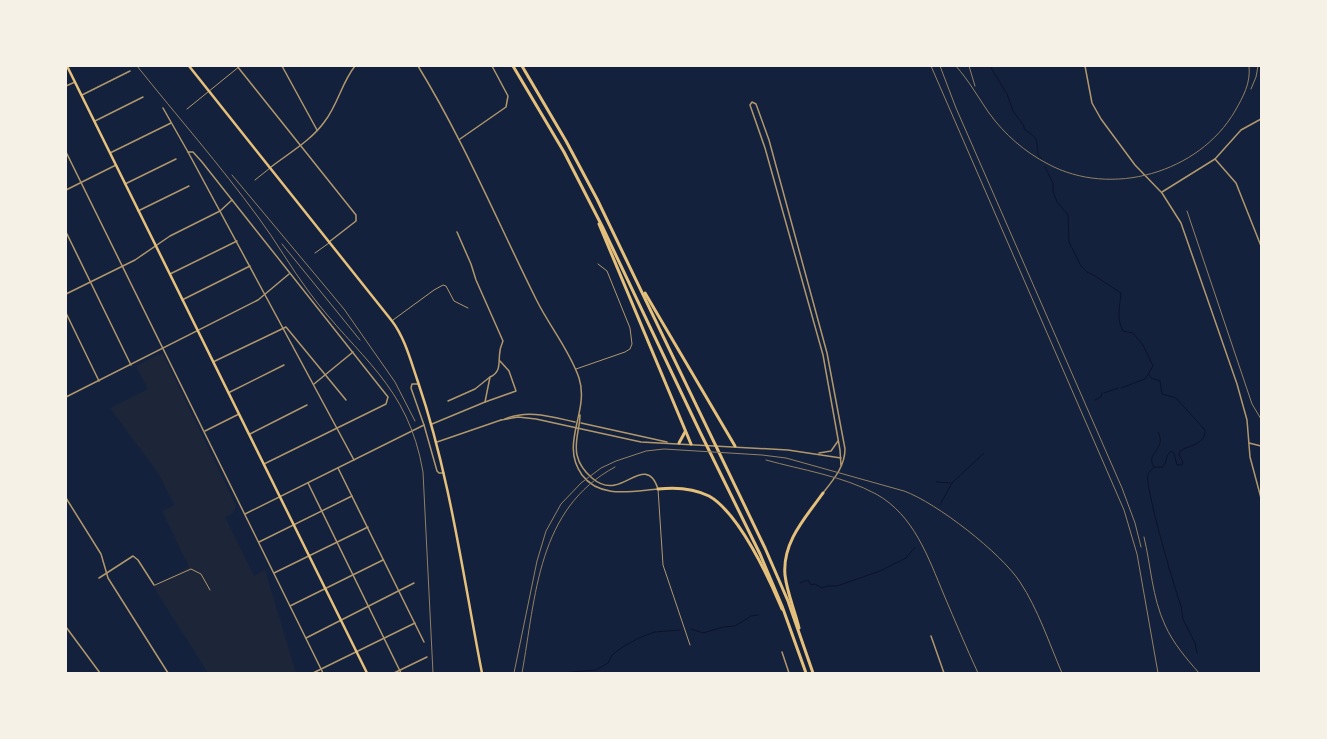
<svg xmlns="http://www.w3.org/2000/svg" width="1327" height="739" viewBox="0 0 1327 739" font-family="'Fira Sans',sans-serif">
	<rect width="100%" height="100%" fill="#14213d"/>
	<path fill="#1d2539" d="M163,354L236,506L233,513L225,517L254,576L265,570L296,673H208L153,586L189,567L162,511L174,505L160,476L110,408L148,389L136,366L158,355Z"/>
	<g fill="none" stroke-linecap="round" stroke-linejoin="round">
		<g stroke="#0b132b" stroke-width="1">
			<path d="M990,66L1007,94L1013,111L1024,126V129C1037,138 1037,138 1038,155L1042,159"/>
			<path d="M1045,167L1053,183V191L1057,202L1068,215L1069,242L1081,266L1087,272L1095,276L1121,293C1120,306 1116,319 1123,331L1133,333L1143,345L1153,366L1145,379L1121,388"/>
			<path d="M1149,374L1151,378L1160,381L1162,394L1176,398L1205,430C1205,446 1188,445 1180,451L1179,455L1183,462L1182,465H1177L1174,453L1171,451C1165,456 1167,462 1163,467H1154C1153,469 1149,472 1148,474C1144,485 1175,590 1181,606L1183,619L1195,643L1197,653"/>
			<path d="M1104,393L1118,388"/>
			<path d="M1095,400L1101,397L1102,393"/>
			<path d="M1154,467C1144,453 1168,449 1158,432"/>
			<path d="M936,482L951,483"/>
			<path d="M940,505L952,483L984,453"/>
			<path d="M800,583L808,580L811,585L815,584L822,588L827,586H837L880,571L906,558L915,547"/>
			<path d="M691,629L703,633L723,627L735,626L751,616L758,615"/>
			<path d="M561,673L596,670L608,663L612,655L624,646L641,637L655,632L680,630"/>
		</g>
		<g stroke="#b1986c" stroke-width="1">
			<path d="M187,109L240,66"/>
			<path d="M255,180L270,168"/>
			<path d="M315,253L329,243"/>
			<path d="M393,320L434,290L443,285L446,286L454,301L468,308"/>
			<path d="M576,369L625,352L630,349L632,344L630,328L607,271L598,264"/>
			<path d="M658,489L663,565L690,645"/>
			<path d="M155,585L191,569L201,574L210,590"/>
		</g>
		<g stroke="#b1986c" stroke-width="1.5">
			<path d="M237,66L356,215V221L329,242"/>
			<path d="M282,66L317,130"/>
			<path d="M418,66C464,141 498,223 537,301C550,327 570,351 579,378C590,412 559,443 582,475C600,499 632,491 658,489C649,460 631,482 615,485C606,487 599,484 592,478C585,472 579,464 577,455C574,441 580,428 580,415"/>
			<path d="M1085,66L1092,103L1101,119L1135,165L1162,193L1181,223L1237,384L1247,420L1250,457L1261,498"/>
			<path d="M66,86L75,82"/>
			<path d="M82,95L130,71"/>
			<path d="M163,108L188,152H193L202,162L388,397L386,404L264,464"/>
			<path d="M95,121L143,97"/>
			<path d="M460,139L506,107L508,96L492,66"/>
			<path d="M66,152L323,673"/>
			<path d="M188,152L354,460"/>
			<path d="M110,153L171,123"/>
			<path d="M1215,159L1236,183L1261,246"/>
			<path d="M271,167C289,153 312,140 325,121C338,104 342,82 355,66"/>
			<path d="M125,184L176,159"/>
			<path d="M66,190L116,165"/>
			<path d="M1162,192L1215,159L1241,130L1261,119"/>
			<path d="M138,211L189,186"/>
			<path d="M66,232L131,365"/>
			<path d="M170,274L237,241"/>
			<path d="M66,294L135,260L170,236L220,211L232,200"/>
			<path d="M182,300L250,266"/>
			<path d="M66,313L99,381"/>
			<path d="M213,362L286,327L346,400"/>
			<path d="M314,384L353,352"/>
			<path d="M418,384H412L411,388L424,425L437,471L439,473H444"/>
			<path d="M228,393L284,365"/>
			<path d="M66,397L258,300L289,274"/>
			<path d="M448,401L475,389L490,377"/>
			<path d="M485,402L516,391L509,371L500,361"/>
			<path d="M505,419C528,409 552,417 575,422"/>
			<path d="M501,420L518,417L536,419L641,442L788,450L841,458"/>
			<path d="M581,423L667,442"/>
			<path d="M432,424L485,402L490,377C502,372 498,361 500,351C500,348 502,344 503,341L476,280L471,264L457,232"/>
			<path d="M205,431L239,414"/>
			<path d="M250,434L307,405"/>
			<path d="M437,442L501,420"/>
			<path d="M1249,443L1261,446"/>
			<path d="M819,453L831,451L838,441"/>
			<path d="M338,468L424,642"/>
			<path d="M308,483L401,673"/>
			<path d="M823,493C834,479 845,466 845,449L827,353L769,140L756,104L752,102L750,105L765,148L823,355L840,450L841,466"/>
			<path d="M66,498L101,554L108,578L168,673"/>
			<path d="M245,514L424,425"/>
			<path d="M259,542L352,496"/>
			<path d="M274,573L368,527"/>
			<path d="M99,578L133,556L138,560L154,585"/>
			<path d="M290,606L383,560"/>
			<path d="M66,627L100,673"/>
			<path d="M931,636L944,673"/>
			<path d="M306,638L414,583"/>
			<path d="M782,652L789,673"/>
			<path d="M313,673L415,623"/>
			<path d="M394,673L427,657"/>
		</g>
		<path stroke="#e5c07b" stroke-width="2.5" d="M67,66L367,673"/>
		<path stroke="#e5c07b" stroke-width="2.5" d="M189,66L392,321C405,338 411,362 418,382C450,476 463,576 482,673"/>
		<g stroke="#e5c07b" stroke-width="3">
			<path d="M513,66L564,152L602,226L700,432L760,554L782,606L806,673"/>
			<path d="M522,66L566,141L597,199L765,548L788,601L813,673"/>
			<path d="M599,224L691,444"/>
			<path d="M645,293L735,446"/>
			<path d="M679,443L685,432"/>
			<path d="M658,489C676,487 693,488 709,496C739,513 769,578 782,609"/>
			<path d="M799,628C795,611 787,593 785,575C782,542 806,517 823,493"/>
		</g>
		<g stroke="#918062" stroke-width="1">
			<path d="M137,66C177,116 220,165 258,217C276,241 291,268 309,292C358,358 408,384 423,472L433,673"/>
			<path d="M931,66L1124,510L1137,554L1158,673"/>
			<path d="M940,66L956,108L1122,488L1135,523L1141,547"/>
			<path d="M956,66C969,81 978,97 989,113C1005,135 1025,152 1048,164C1111,198 1199,173 1235,111C1243,97 1251,83 1249,66"/>
			<path d="M969,66L975,86"/>
			<path d="M1251,89L1256,77L1258,66"/>
			<path d="M232,175L344,309L395,382L415,421"/>
			<path d="M1187,211L1252,404L1261,419"/>
			<path d="M282,244L360,340"/>
			<path d="M766,460C802,470 843,476 876,494C914,515 928,557 944,595C955,621 966,647 978,673"/>
			<path d="M1144,537C1151,566 1152,597 1165,625C1173,643 1186,658 1199,673"/>
			<path d="M514,673L537,561L546,531L561,504L581,483L601,468L616,461L646,451L664,449L762,455L786,458L904,491C937,503 1001,553 1020,582C1038,609 1049,643 1062,673"/>
			<path d="M522,673C536,596 537,509 615,467"/>
		</g>
	</g>
	<rect width="1327" height="739" fill="none" stroke="#f6f1e7" stroke-width="134"/>
</svg>
